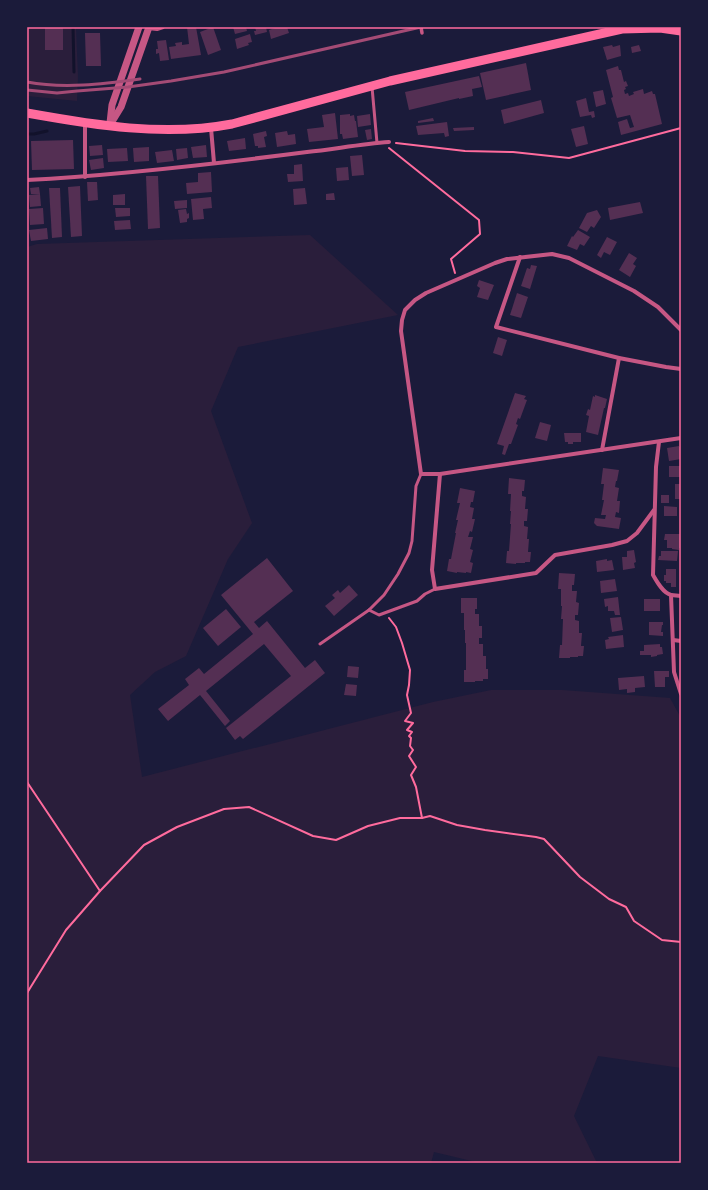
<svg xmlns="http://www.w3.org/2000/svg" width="708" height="1190" viewBox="0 0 708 1190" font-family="Karla,sans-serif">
	<rect width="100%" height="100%" fill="#1b1b3a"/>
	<g fill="#2a1e3b">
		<path d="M27,27H76L78,77L77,101L27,96Z"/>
		<path d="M310,235L398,315L238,347L211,411L252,523L228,559L186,656L155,672L130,695L142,777L433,702L491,690H562L670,698L681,718V1068L598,1056L574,1116L597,1163H480L434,1152L431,1163H27V247L37,244Z"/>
	</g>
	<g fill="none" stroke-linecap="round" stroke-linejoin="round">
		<g stroke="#12122b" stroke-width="3">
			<path d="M73,27L74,72"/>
			<path d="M27,134H34L47,131"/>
		</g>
	</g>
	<g fill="#542f53">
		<rect x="45" y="27" width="18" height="23"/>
		<path d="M187,27H196L201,55L171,59L169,47L176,46L175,43L182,42V45L189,44Z"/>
		<path d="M213,27L221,50L208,55L200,32Z"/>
		<path d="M233,27H246L247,31L235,34Z"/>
		<path d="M255,27H266L267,32L255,35L254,31H256Z"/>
		<path d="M278,27H287L289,33L271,39L269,30Z"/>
		<path d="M85,33H100L101,66H86Z"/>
		<path d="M250,34L252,42L248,43L249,45L237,49L235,39Z"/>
		<path d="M166,40L169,60L160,61L159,53L156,54V49H158L157,41Z"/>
		<path d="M612,45L613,47L620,45L621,56L607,60L603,47Z"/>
		<path d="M639,45L641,51L632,53L631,47Z"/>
		<path d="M526,63L531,90L486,100L480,73Z"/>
		<path d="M618,66L619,70H621L624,82L626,81L628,86L625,87L626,89L624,90L625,94L628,93L629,96L634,94L633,92L643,89L644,94L652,91L653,94H655L662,124L621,135L618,122L627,119L630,128L634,127L630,115L617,118L611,98L613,97L606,70Z"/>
		<path d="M479,76L482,87L472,89L473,96L459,99V98L409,110L405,92Z"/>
		<path d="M603,90L606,104L596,107L593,92Z"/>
		<path d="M586,98L589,112L594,111L595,117L592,118L591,115L580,117L576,101Z"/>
		<path d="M541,100L544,113L504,124L501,110Z"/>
		<path d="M335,113L338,139L309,142L307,129L324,127L322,115Z"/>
		<path d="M350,114V116L354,115L355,121H356L358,137L343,139L342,134H340V115Z"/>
		<path d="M370,114L371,125L358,127L357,116Z"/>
		<path d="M433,118L434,121L418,123V121Z"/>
		<path d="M447,122L449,136L445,137L444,133L418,135L416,126Z"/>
		<path d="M584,126L588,144L576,147L571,129Z"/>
		<path d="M474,127V130L454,131L453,128Z"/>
		<path d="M371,129L372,139L367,140L365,130Z"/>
		<path d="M266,131L267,136L264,137L266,147L258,148V146H255L253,134Z"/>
		<path d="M287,131L288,135L295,134L296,144L277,147L275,133Z"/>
		<path d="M245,138L246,149L229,151L227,141Z"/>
		<path d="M73,140L74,169L32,170L31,141Z"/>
		<path d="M102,145L103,155L90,156L89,146Z"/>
		<path d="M206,145L207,157L193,158L191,147Z"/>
		<path d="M149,147V161L134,162L133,148Z"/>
		<path d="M127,148L128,161L108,162L107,149Z"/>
		<path d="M187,148L188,158L177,160L176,149Z"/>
		<path d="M172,150L174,161L157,163L155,152Z"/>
		<path d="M362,155L364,175L352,176L350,156Z"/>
		<path d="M103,158L104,168L91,170L89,160Z"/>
		<path d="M302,164L303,181L288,182L287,174H294V165Z"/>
		<path d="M348,167L349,180L337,181L336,168Z"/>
		<path d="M211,172L212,192L187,194L186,183L198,182V173Z"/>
		<path d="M146,176H158L160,228L148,229Z"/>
		<path d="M87,182H97L98,200L88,201Z"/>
		<path d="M80,186L82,236L71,237L68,187Z"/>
		<path d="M39,187L40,194H31L30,188Z"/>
		<path d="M49,188H60L62,237L52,238Z"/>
		<path d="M305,188L307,204L294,205L293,189Z"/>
		<path d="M334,193L335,200H326V194Z"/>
		<path d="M40,194L41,206L30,207L29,195Z"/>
		<path d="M125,194V205H113V195Z"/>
		<path d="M211,197L212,208L203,209L204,219L193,220L191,199Z"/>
		<path d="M187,200V208L175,209L174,201Z"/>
		<path d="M640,202L643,213L610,220L608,208Z"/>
		<path d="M43,208L44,224L30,225L29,209Z"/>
		<path d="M115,208H130V216L116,217Z"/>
		<path d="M186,209L187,214L189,213V218L187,219V222L180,223L178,210Z"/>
		<path d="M597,210L601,217L594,228L591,226L587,232L579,228L587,213Z"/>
		<path d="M130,220L131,229L115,230L114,221Z"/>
		<path d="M47,228L48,239L31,241L29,230Z"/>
		<path d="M578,230L590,237L584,246L580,244L577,250L567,246L572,236L573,237Z"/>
		<path d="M607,237L617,242L610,255L604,252L601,258L597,255Z"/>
		<path d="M629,253L637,258L633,264L636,266L630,277L619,270Z"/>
		<path d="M531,265L537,266L530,289L521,286L527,268L530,269Z"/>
		<path d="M479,280L494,285L488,300L477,297L480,288L477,286Z"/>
		<path d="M517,293L528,297L521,318L510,315Z"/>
		<path d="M498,337L507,340L502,356L493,353Z"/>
		<path d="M515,393L526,396L524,399L527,400L520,419L518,418L516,424L518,425L511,444H509L505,455L502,454L504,446L497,444Z"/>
		<path d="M595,395L607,399L605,408H604L598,435L586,432L589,416L586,415L588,409L590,410L593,396L595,397Z"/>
		<path d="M540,422L551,425L547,441L535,438Z"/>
		<path d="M564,433H581V442H573V444H568V442H565Z"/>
		<path d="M679,446V447H681V459L669,461L667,448Z"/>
		<rect x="669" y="466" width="12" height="11"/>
		<path d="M603,468L619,470L617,481H616L615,487L619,488L617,501H620L619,513L616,512L615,517L621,518L619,529L597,526L594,523L595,518L605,519L606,515H601L604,500H602L604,484H601Z"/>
		<path d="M509,478L525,480L524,491H522V496L526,497L525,509H528L527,521H524V526L528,527L527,539H529L528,552H531L530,562H525V563H516V564L506,563L507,551H509L511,524H510L511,511H510L511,494H508Z"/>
		<rect x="675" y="484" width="6" height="15"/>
		<path d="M460,488L475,491L473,502H471L470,507L474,508L472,519H475L472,532L470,531L468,537H473L470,549L473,550L470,562L473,563L471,573L466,572V573L457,572V573L447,571L449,559H451L456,533H455L458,520H456L460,503H457Z"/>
		<rect x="661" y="495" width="8" height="8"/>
		<path d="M664,506L677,507V516H664Z"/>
		<path d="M665,534H681V548H679V550L672,549V548H667V540H664Z"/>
		<path d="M634,550L636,562L634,563L635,568L623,570L622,557H627V551Z"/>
		<path d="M661,551H678L677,561L658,560L659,556H661Z"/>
		<path d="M267,558L293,591L254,622L259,628L267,621L305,668L315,660L325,673L243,739L240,736L235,740L226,728L291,676L264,644L206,691L230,721L225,726L200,695L168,721L158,709L189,685L185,679L199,668L204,674L253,634L221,595Z"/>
		<path d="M607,559V561L612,560L614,570L597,572L596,561Z"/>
		<path d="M666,569H676V587H671V583H666V581H664V575H666Z"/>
		<path d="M559,573L575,574L574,585H572V591H577L576,602L579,603L578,615H575V620L579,621V633H582L581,646H584L583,656H578V657H570V658H559L560,645H562L563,619H561L562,606H561V589H558Z"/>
		<path d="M615,579L617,591L601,593L600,581Z"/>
		<path d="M349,585L358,595L334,616L325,606L335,598L332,595L338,590L340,593Z"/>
		<path d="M618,597L620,615H615L614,611H608V606L605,607L604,599Z"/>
		<path d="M461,598H477V609H475V614H479V626H482V638H479V644H483V656H486V669H488V679H483V681H475V682H464V670H466V643H465V630H464V613H461Z"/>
		<rect x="644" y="599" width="16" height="12"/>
		<path d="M226,609L241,627L218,646L203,628Z"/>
		<path d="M621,617L623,630L612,632L610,618Z"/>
		<path d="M649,622H663V625H662L661,632H663V636L649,635Z"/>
		<path d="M623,635L624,647L606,649L605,640L609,639L608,637Z"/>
		<path d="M660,644V647H662L663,654L657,655V656L651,657V655H640V651H644V645Z"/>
		<path d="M348,666L359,667L358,678L347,677Z"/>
		<path d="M654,671H669V677H665V687H655Z"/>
		<path d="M644,676L645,687L635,688V692L627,693V689L619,690L618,678Z"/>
		<path d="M346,684L357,685L356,696L344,695Z"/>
	</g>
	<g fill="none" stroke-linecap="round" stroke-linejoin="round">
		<g stroke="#ff6b9d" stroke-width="2">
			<path d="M396,143L465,151L513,152L569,158L681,128"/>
			<path d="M389,148L479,220L480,234L451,259L455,273"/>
			<path d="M27,782L100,891"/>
			<path d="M422,818L430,816L457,825L485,830L536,837L544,839L580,877L609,899L626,907L634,921L662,940L681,942"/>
			<path d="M27,993L66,930L100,891L144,845L177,827L224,809L249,807L313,836L336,840L368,826L400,818H422L416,787L411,775L416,767L409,756L413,750L410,746L411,738L409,736L412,732L407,730L413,723L405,721L411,713L407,695L409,685L410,670L402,643L396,627L389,618"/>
		</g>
		<g stroke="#c65784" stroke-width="3">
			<path d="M372,87L377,143"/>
			<path d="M369,610L379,615L417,601L425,594L435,589"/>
			<path d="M320,644L369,610L384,595L398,574L409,553L412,541L416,486L421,474"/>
		</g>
		<path stroke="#c65784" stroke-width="3.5" d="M421,27L422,33"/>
		<g stroke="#c65784" stroke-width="4">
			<path d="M148,28L157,29L163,27"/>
			<path d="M85,123V177"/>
			<path d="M211,128L214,163"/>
			<path d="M27,180C121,175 214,164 307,152C335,149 361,144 389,142"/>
			<path d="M520,257L496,327L619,358L666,367L681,369"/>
			<path d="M681,330L658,307L634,291L569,258L552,254L507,259L495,263L426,293L415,300L405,310L402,320L401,331L421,474H440L681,438"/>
			<path d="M659,442L656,467L653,575C657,582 663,593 671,595L674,672L681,694"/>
			<path d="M602,450L619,358"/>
			<path d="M440,474L432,570L435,589L536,573L555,555L612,545L627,541L637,533L654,510"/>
			<path d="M671,595L681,596"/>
			<path d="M673,640L681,641"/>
		</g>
		<g stroke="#c65784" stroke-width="7">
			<path d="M110,123L112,105L139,27"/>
			<path d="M110,125L121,107L149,27"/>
		</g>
		<path stroke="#ff6b9d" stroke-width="9" d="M27,113C94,125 164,137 232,124L390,81L622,29L660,28L681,31"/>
		<g stroke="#a44b75" stroke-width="3">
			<path d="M27,82C64,89 103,84 140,79"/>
			<path d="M27,90L57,93L77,91L128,87L171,81L224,72L421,27"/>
		</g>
	</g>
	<rect width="708" height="1190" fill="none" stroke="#1b1b3a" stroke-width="56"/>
	<rect x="28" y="28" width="652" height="1134" fill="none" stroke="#ff6b9d" stroke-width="1.5"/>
</svg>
